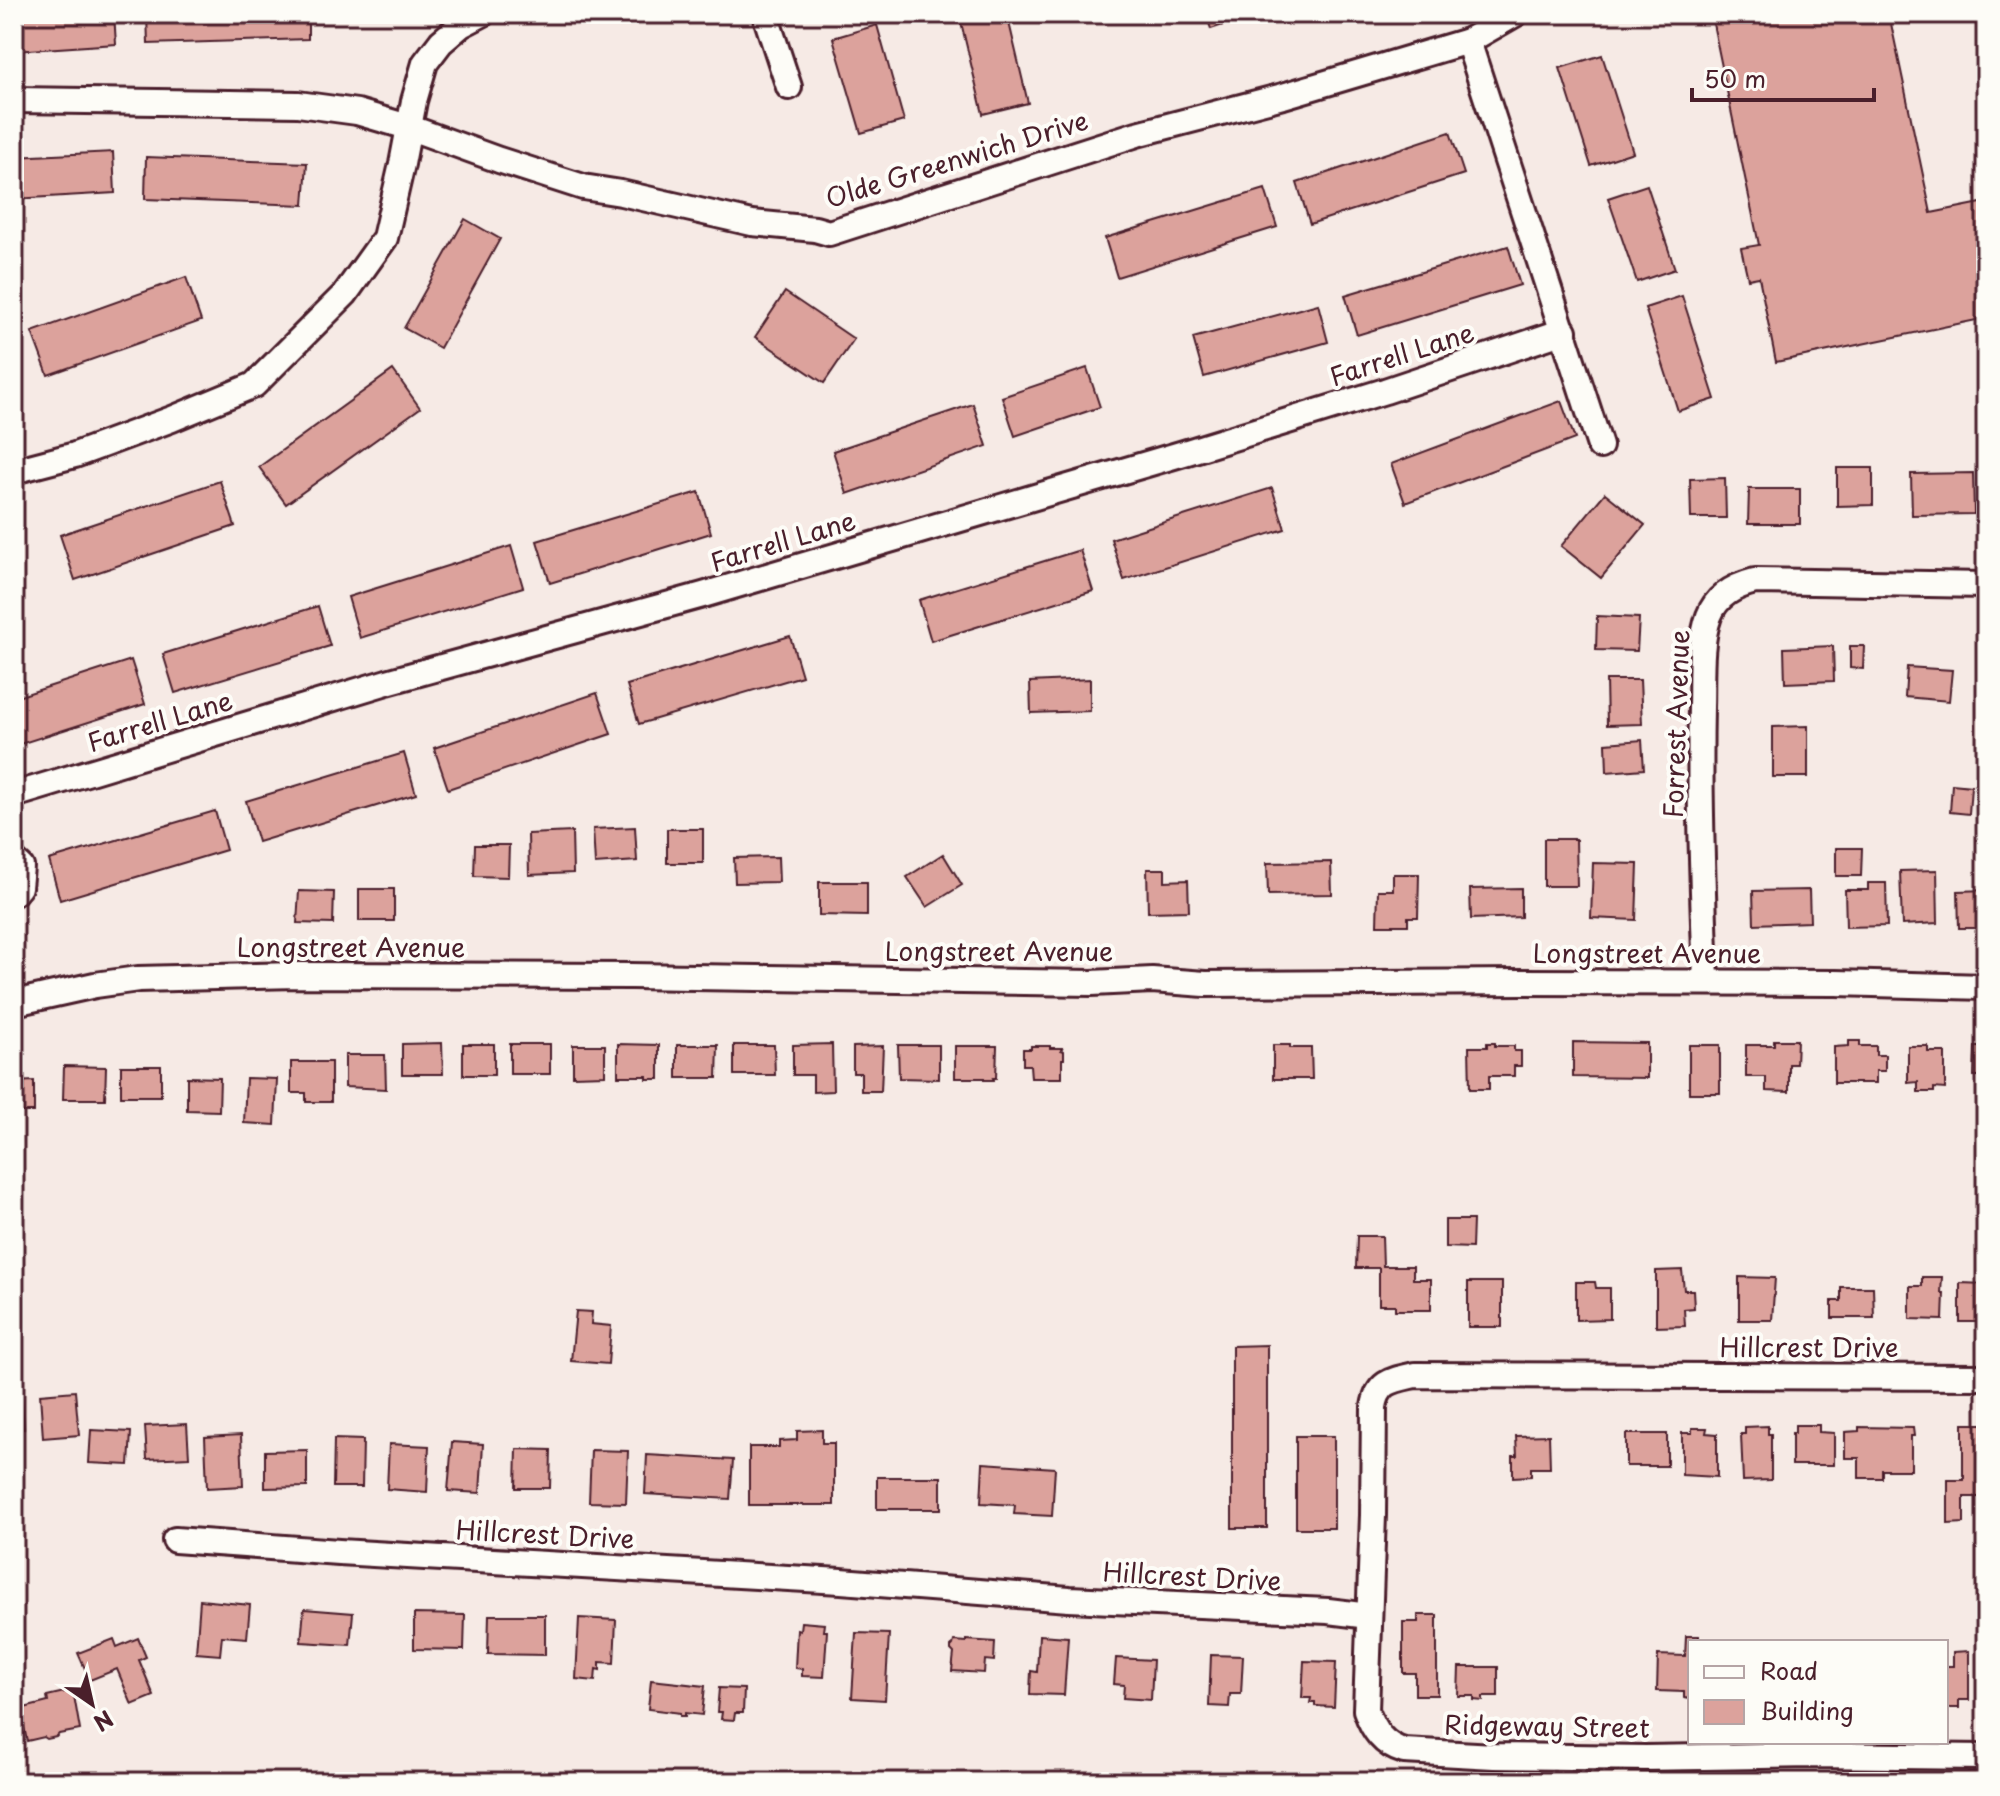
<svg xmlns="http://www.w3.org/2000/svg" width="2000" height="1796" viewBox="0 0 2000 1796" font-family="'Playpen Sans',sans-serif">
	<rect width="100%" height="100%" fill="#f6eae5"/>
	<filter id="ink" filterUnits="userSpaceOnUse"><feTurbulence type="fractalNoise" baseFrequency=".0125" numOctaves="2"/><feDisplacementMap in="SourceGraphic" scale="16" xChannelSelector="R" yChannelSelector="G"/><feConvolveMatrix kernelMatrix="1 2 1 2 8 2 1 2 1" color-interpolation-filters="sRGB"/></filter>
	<g filter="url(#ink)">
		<g fill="#dca29c" stroke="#4a1f2b" stroke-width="2">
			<path d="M14,14H114L116,44L14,51Z"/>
			<path d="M147,14H308V39L148,44Z"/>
			<path d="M959,14H1007L1028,103L983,114Z"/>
			<path d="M1206,14H1250L1251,16L1211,29Z"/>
			<path d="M1711,14H1889L1931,213L1986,202V318L1776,362L1759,277L1748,279L1741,248L1759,245Z"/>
			<path d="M877,25L904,121L861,133L833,38Z"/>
			<path d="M1602,55L1633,152L1591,166L1560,68Z"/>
			<path d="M1450,132L1464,174L1310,224L1297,183Z"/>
			<path d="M113,152L115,193L14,199V157Z"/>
			<path d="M146,157L307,163L304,205L145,199Z"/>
			<path d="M1647,185L1675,269L1637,282L1608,198Z"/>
			<path d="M1265,189L1277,227L1117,277L1105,238Z"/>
			<path d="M465,219L500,239L440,348L404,328Z"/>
			<path d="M1508,246L1520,285L1357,335L1345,295Z"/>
			<path d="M186,277L201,321L48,375L32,332Z"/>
			<path d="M785,292L854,339L824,383L755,337Z"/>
			<path d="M1682,296L1715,399L1678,411L1645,308Z"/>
			<path d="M1318,304L1328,342L1204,377L1193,338Z"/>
			<path d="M14,363L23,391L14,394Z"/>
			<path d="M1087,368L1100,407L1015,436L1002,397Z"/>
			<path d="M393,370L420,408L286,504L259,467Z"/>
			<path d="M1561,401L1575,439L1405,503L1391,464Z"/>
			<path d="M973,404L987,446L847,494L833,451Z"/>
			<path d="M1837,468H1873V505L1837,506Z"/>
			<path d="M1973,473L1974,514L1912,515L1911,474Z"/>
			<path d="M1725,478L1726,518H1691L1690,479Z"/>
			<path d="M220,481L235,526L75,580L60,535Z"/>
			<path d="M1272,488L1285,529L1124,580L1111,539Z"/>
			<path d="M1749,489H1800V524H1748Z"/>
			<path d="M699,492L711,533L550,583L537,541Z"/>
			<path d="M1605,493L1645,525L1601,578L1561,546Z"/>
			<path d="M511,546L523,587L360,638L348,597Z"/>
			<path d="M1080,550L1093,591L931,641L919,600Z"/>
			<path d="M318,606L330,646L175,693L163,654Z"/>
			<path d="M1597,616L1639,618L1637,651L1596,650Z"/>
			<path d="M790,636L802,676L639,724L627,685Z"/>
			<path d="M1833,646L1834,681L1785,683L1784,648Z"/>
			<path d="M1850,646H1864L1863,669L1850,668Z"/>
			<path d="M131,660L145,704L14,746V698Z"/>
			<path d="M1907,667L1952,670L1949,701L1905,697Z"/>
			<path d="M1090,679V711L1031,713L1030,682Z"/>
			<path d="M1606,680H1640L1642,724L1607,725Z"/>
			<path d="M597,693L611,734L448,789L434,748Z"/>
			<path d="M1808,726V777H1773V727Z"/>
			<path d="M1642,740L1644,769L1607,772L1606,743Z"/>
			<path d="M404,753L416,794L258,842L246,801Z"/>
			<path d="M1952,784L1971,786L1969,814L1950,812Z"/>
			<path d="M215,811L226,850L60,900L49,860Z"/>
			<path d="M635,827L637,861L595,864L593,829Z"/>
			<rect x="667" y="829" width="36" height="34"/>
			<path d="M572,832L573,873L529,875L528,834Z"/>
			<path d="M1544,839H1576L1577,886H1544Z"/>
			<path d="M475,845H509L508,877L474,876Z"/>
			<path d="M1836,848H1862L1861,876H1836Z"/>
			<path d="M943,854L962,885L927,907L907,877Z"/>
			<path d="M778,857L779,882L735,883L734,858Z"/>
			<path d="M1331,862L1332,894L1268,895L1267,863Z"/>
			<path d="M1593,863L1638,864L1636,920L1591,918Z"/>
			<path d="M1147,869H1165V881L1188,880L1189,911L1148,912Z"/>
			<path d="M1937,870L1938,923L1902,925L1900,871Z"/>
			<path d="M1393,874H1419L1418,917H1408V925H1377L1378,890H1393Z"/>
			<path d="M819,882H867V916L819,915Z"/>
			<path d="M1868,883H1886L1887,926L1846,927L1845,890H1868Z"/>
			<path d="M1521,888V917L1471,919L1470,889Z"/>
			<rect x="359" y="889" width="35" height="32"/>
			<path d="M1809,890L1810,922L1754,924L1753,891Z"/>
			<path d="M1986,890V928H1959L1958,891Z"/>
			<path d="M299,891L334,892L333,924L297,923Z"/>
			<path d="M1774,1040H1797L1796,1064H1789V1092L1766,1091V1077H1746V1045H1774Z"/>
			<path d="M1849,1041H1860V1046H1876V1055H1885V1071H1876V1083H1834V1047L1849,1046Z"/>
			<path d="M1573,1042L1647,1043V1078L1573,1077Z"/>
			<path d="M442,1043L443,1074H402V1044Z"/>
			<path d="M1487,1043H1495V1046H1514V1051H1521V1066H1514V1076H1489V1089H1470L1469,1047H1487Z"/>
			<rect x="463" y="1044" width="31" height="31"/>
			<rect x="510" y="1044" width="40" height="30"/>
			<path d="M618,1044L659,1045V1079H647V1076H618Z"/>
			<path d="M832,1044L833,1091L813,1092V1075H793V1045Z"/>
			<path d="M573,1045H605V1075L573,1076Z"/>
			<path d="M677,1045H718L717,1078H677Z"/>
			<path d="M734,1045H774L775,1075H734Z"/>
			<path d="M898,1045H939V1079L899,1078Z"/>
			<path d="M1273,1045H1290V1048H1311L1312,1079H1273Z"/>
			<rect x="1689" y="1045" width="31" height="48"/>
			<path d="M883,1046L881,1091H861V1073H853V1047Z"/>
			<path d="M955,1046H997L996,1078H993L994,1080H984V1078H955Z"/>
			<path d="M1031,1046H1050V1048H1062L1061,1050L1064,1051V1059H1062V1078H1031L1030,1065H1023V1049H1031Z"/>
			<path d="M1908,1046H1928V1052H1945V1089L1934,1088V1092H1918V1082L1908,1083Z"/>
			<path d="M1975,1047H1986V1076H1974Z"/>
			<path d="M345,1055H385L386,1089L345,1087Z"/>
			<path d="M291,1062H331V1102H306V1093H291Z"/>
			<path d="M64,1066L106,1067L105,1099H63Z"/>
			<rect x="121" y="1066" width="40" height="30"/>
			<path d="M187,1077L220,1078L219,1111L187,1110Z"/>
			<path d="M246,1078L277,1079L275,1125L244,1123Z"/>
			<path d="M34,1081V1112H14V1082Z"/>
			<path d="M1445,1220H1473L1472,1248L1445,1247Z"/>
			<path d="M1357,1236H1382L1383,1266H1413V1279H1431V1310H1395V1305H1379V1268H1356Z"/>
			<path d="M1682,1270L1684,1290H1693L1694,1308L1684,1309L1685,1326L1656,1327V1271Z"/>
			<path d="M1739,1277L1775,1278L1772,1320H1739Z"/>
			<path d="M1922,1277H1942L1941,1293H1944L1943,1320L1910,1319V1286H1922Z"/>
			<rect x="1468" y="1282" width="34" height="45"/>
			<path d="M1576,1282H1595L1596,1288H1610V1319L1576,1320Z"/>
			<path d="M1960,1283L1986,1284V1322H1960Z"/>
			<path d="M1841,1287H1873L1874,1318H1832V1301H1841Z"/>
			<path d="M576,1311L592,1312L591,1324L611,1326L608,1364L571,1361Z"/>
			<path d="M1267,1345V1528H1232V1346Z"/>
			<path d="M75,1391L79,1435L43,1438L40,1394Z"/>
			<path d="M14,1400H22L24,1429L14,1430Z"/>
			<path d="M187,1424L189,1457L147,1459L145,1426Z"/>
			<path d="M1963,1424H1986V1497H1964V1523L1948,1524V1480H1964V1475H1963Z"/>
			<path d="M1795,1425H1819V1432L1834,1433V1465H1792V1433H1795Z"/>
			<path d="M1768,1426V1434H1771V1480L1743,1481L1741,1434H1745V1427Z"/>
			<path d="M1859,1427L1913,1428L1914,1436H1911V1470H1882V1478H1859V1458H1845V1432L1859,1431Z"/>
			<path d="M1692,1428H1707L1706,1433L1717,1434V1477L1682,1475V1433H1692Z"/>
			<path d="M91,1430L131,1432L129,1465L89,1463Z"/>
			<path d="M822,1430V1443H834V1505H749V1447H779V1441L797,1440V1431Z"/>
			<rect x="1626" y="1434" width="41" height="32"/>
			<path d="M241,1435L243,1486L207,1488L205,1437Z"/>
			<path d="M1549,1435L1550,1468H1531V1476L1513,1477V1456H1517L1516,1436Z"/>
			<rect x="1296" y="1436" width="38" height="92"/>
			<path d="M334,1439L363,1440L362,1487H333Z"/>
			<path d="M452,1442L483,1444L480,1493L448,1491Z"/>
			<path d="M389,1444L429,1446L427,1492L387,1489Z"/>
			<path d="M517,1449L551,1450L550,1488H516Z"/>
			<path d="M307,1450V1487L265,1488V1451Z"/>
			<path d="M591,1450L628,1451L626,1503L589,1502Z"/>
			<path d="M647,1455L733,1460L730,1499L645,1494Z"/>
			<path d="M983,1463L1055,1468L1052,1516L1014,1514L1015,1505L981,1503Z"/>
			<rect x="877" y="1477" width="64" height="32"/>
			<path d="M200,1600L250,1605L247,1638L222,1636L220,1655L196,1653Z"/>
			<path d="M304,1609L353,1613L350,1645L301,1642Z"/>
			<path d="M414,1614L465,1615L464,1650L414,1649Z"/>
			<path d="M489,1615H545V1655L488,1654Z"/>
			<path d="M1418,1615H1437V1695H1415V1673H1403V1622H1418Z"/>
			<path d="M579,1618L616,1620L614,1663L600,1662V1670L596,1669L595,1681L576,1679Z"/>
			<path d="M801,1622L824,1624L823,1631H827L824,1677L802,1676V1669L795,1668L797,1629L800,1630Z"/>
			<path d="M856,1633L889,1634L885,1700L852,1698Z"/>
			<path d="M1039,1635L1068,1637L1064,1695L1030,1694L1031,1671L1037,1672Z"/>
			<path d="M1686,1636H1699V1642H1690V1699L1684,1698V1692L1657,1691L1658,1655L1685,1656Z"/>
			<path d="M138,1638L146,1657L139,1660L154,1696L132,1705L117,1669L90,1680L78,1653L114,1639L117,1647Z"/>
			<path d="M966,1640L995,1642L994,1661L985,1660L984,1673L952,1671L954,1653L951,1650V1647L953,1645L954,1641L966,1642Z"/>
			<path d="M1969,1651V1700H1959V1708H1946V1666H1953V1652Z"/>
			<path d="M1211,1655L1243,1656L1241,1694H1230L1229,1707L1209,1706Z"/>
			<path d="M1116,1658L1153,1660L1151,1700L1123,1698L1124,1685L1114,1684Z"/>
			<path d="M1304,1661L1336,1662L1334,1707L1315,1706V1703H1310L1311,1698H1302Z"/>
			<path d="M1459,1667H1498V1697H1483V1701L1474,1700V1696H1458Z"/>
			<path d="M651,1680L705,1686L702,1715L685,1713V1716H680V1713L648,1709Z"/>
			<path d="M719,1688L744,1689L743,1713H735L734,1720L721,1719L722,1712H717Z"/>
			<path d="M73,1690L80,1730L59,1734L56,1737L47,1739L44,1737L27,1741L20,1709L48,1702L47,1696Z"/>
		</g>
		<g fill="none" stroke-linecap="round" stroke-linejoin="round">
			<g stroke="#4a1f2b" stroke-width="30">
				<g id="minor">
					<path d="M765,14L789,87"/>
					<path d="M1468,41L1600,446"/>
					<path d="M14,100L298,104L357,112L408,127L499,160L583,187L621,193L752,223L815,229L829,233L1137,134L1283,96L1468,41L1515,14"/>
					<path d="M14,471L75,455L172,419L254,385L345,294L385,238L402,164L414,101L425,63L441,42L461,25L482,14"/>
					<path d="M14,795L387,682L703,595L1184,453L1385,391L1564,331"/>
					<path d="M14,861L21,867L19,887L14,893"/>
					<path d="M1706,982C1703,891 1699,799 1701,707C1702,678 1699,644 1709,616C1717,595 1735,586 1755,581L1986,585"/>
					<path d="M14,1003L95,985L138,979L297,975L631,976L1092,983L1152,980L1205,984L1520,982L1836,983L1986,987"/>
					<path d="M1986,1377L1415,1375C1393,1380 1378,1381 1374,1407L1373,1515L1366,1710C1373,1730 1383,1745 1404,1751L1494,1756L1646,1758L1811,1755L1986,1757"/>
					<path d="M175,1540L339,1552L841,1581L1069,1599L1328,1611L1369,1616"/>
				</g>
			</g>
			<use href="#minor" stroke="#fdfcf7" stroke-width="24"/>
		</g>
	</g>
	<g text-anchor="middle" stroke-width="8" stroke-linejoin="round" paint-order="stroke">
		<g font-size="26" fill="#4a1f2b" stroke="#fdfcf7">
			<text transform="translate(957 160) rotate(-17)" y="9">Olde Greenwich Drive</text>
			<text transform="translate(1402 355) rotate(-18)" y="9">Farrell Lane</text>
			<text transform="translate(783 542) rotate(-17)" y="9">Farrell Lane</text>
			<text transform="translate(160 722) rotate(-17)" y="9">Farrell Lane</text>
			<text transform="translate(1677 724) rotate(-88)" y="9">Forrest Avenue</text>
			<text x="351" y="957">Longstreet Avenue</text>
			<text x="999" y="961">Longstreet Avenue</text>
			<text x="1647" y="963">Longstreet Avenue</text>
			<text x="1809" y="1357">Hillcrest Drive</text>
			<text transform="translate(545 1535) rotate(3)" y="9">Hillcrest Drive</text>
			<text transform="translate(1192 1577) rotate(3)" y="9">Hillcrest Drive</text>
			<text transform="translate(1547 1727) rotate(1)" y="9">Ridgeway Street</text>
		</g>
	</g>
	<rect width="2000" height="1796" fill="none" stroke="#fdfcf7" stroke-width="48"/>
	<rect x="24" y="24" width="1952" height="1748" fill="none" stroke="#4a1f2b" stroke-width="3" filter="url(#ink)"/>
	<rect x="1688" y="1640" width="260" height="104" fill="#fdfcf7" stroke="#b5a4a5" stroke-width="2"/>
	<rect x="1704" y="1666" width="40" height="12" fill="#fdfcf7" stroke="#b5a4a5" stroke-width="2"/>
	<text x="1760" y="1680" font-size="24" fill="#4a1f2b">Road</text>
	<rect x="1704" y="1700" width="40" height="24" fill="#dca29c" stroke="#b5a4a5" stroke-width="2"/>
	<text x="1760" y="1720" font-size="24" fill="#4a1f2b">Building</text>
	<g transform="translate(92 1704) rotate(146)" stroke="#fdfcf7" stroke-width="6" paint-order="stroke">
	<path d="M0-6L14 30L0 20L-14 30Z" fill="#4a1f2b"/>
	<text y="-12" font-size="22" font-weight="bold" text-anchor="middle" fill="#4a1f2b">N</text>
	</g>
	<path d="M1692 88v12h182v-12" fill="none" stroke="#4a1f2b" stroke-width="4"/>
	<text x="1704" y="88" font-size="24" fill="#4a1f2b" stroke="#fdfcf7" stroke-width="6" paint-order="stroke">50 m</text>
</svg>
